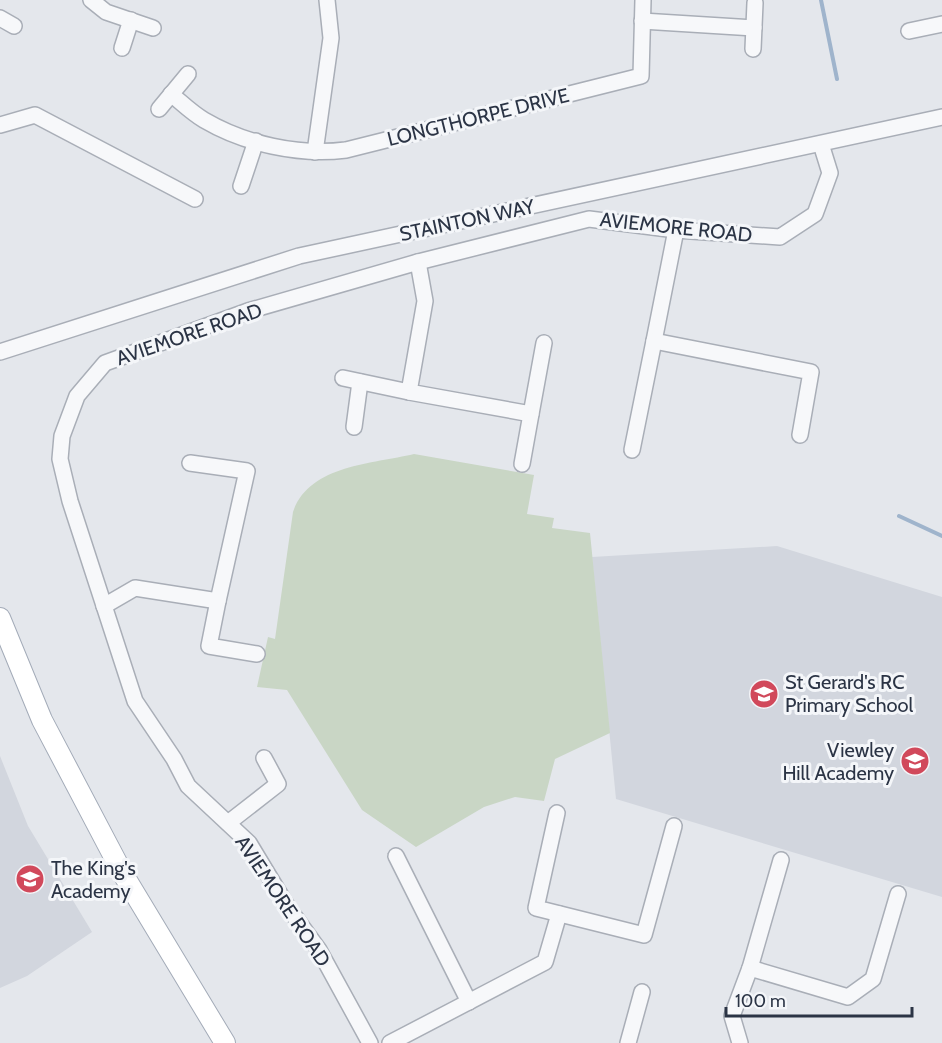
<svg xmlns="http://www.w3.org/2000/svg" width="942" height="1043" viewBox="0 0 942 1043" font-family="Cabin,sans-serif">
	<rect width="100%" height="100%" fill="#e4e7ec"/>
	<g fill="#d2d6de">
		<path d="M777,546L942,597V897L616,799L592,557Z"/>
		<path d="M0,756L28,826L92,932L27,976L0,988Z"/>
	</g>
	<path fill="#c9d6c5" d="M414,454L534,475L527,514L554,518L552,528L590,533L610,733L555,759L544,801L515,797L484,807L416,847L362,810L287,690L257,687L268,637L275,639L293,512C309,465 372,464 414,454Z"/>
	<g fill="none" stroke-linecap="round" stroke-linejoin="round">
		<g stroke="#9fb4cc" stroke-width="4">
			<path d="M821,0L837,79"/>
			<path d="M899,516L942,536"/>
		</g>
		<g stroke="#a9aeb7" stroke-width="18">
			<g id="minor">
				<path d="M91,0L106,12L153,28"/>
				<path d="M0,18L14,26"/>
				<path d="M642,21L754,28"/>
				<path d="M909,31L942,24"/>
				<path d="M122,48L131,20"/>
				<path d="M753,49L755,3"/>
				<path d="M171,94C182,103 192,113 204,120C245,144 299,156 346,150L641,76L643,0"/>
				<path d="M159,109L188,74"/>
				<path d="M0,125L35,115L195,199"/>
				<path d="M315,152L331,38L327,0"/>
				<path d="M241,186L256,141"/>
				<path d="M676,230L654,341L811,372L800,435"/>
				<path d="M418,262L425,301L409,392L531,414L544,343"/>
				<path d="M0,352L299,256L942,117"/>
				<path d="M343,378L409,392"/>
				<path d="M354,427L360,382"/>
				<path d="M632,450L654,341"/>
				<path d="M522,464L531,414"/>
				<path d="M218,601L209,646L257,654"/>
				<path d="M104,606L135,588L218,601L247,471L190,463"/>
				<path d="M557,813L536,908L644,935L674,826"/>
				<path d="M228,823L278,784L264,758"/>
				<path d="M396,856L469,1002"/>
				<path d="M750,968L848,997L873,979L898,894"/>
				<path d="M370,1043L319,950L287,906L249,843L188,786L174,759L135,701L70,501L60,459L62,436L77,396L105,363L248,311L418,262L589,219L676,230L780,237L815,214L830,173L821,144"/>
				<path d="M390,1043L545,962L559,914"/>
				<path d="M628,1043L642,992"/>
				<path d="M740,1043L732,1016L750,968L781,860"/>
			</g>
		</g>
		<g stroke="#a3abb8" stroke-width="22">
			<path id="major" d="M0,618L42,720L123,874L225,1043"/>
		</g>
		<use href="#minor" stroke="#f7f8fa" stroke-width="15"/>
		<use href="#major" stroke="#fff" stroke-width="20"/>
	</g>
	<defs>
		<g id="school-disc" transform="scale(1.5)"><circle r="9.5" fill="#d1495b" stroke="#f4f6f9"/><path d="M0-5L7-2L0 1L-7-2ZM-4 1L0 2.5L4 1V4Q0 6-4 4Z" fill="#fff"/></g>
	</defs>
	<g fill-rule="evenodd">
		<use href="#school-disc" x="764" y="694"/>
		<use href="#school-disc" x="915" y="761"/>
		<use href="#school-disc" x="30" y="879"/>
	</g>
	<g text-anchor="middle" stroke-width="6" stroke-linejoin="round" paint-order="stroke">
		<g font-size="20" fill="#2b3445" stroke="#f4f6f9">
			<text transform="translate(478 117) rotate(-14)" y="7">LONGTHORPE DRIVE</text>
			<text transform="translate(467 220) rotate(-12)" y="7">STAINTON WAY</text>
			<text transform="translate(676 227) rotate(6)" y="7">AVIEMORE ROAD</text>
			<text transform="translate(189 334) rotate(-19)" y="7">AVIEMORE ROAD</text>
			<text transform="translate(283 901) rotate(56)" y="7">AVIEMORE ROAD</text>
		</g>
		<g font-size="20" fill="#2b3445" stroke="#f4f6f9" text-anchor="start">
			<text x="785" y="689">St Gerard's RC<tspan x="785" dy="23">Primary School</tspan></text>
			<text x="894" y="757" text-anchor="end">Viewley<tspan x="894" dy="23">Hill Academy</tspan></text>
			<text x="51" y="875">The King's<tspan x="51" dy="23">Academy</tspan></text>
		</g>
	</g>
	<path d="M726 1007v9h186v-9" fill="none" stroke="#2b3445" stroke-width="3"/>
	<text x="735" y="1007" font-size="18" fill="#2b3445" stroke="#f4f6f9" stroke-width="4.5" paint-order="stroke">100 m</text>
</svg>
